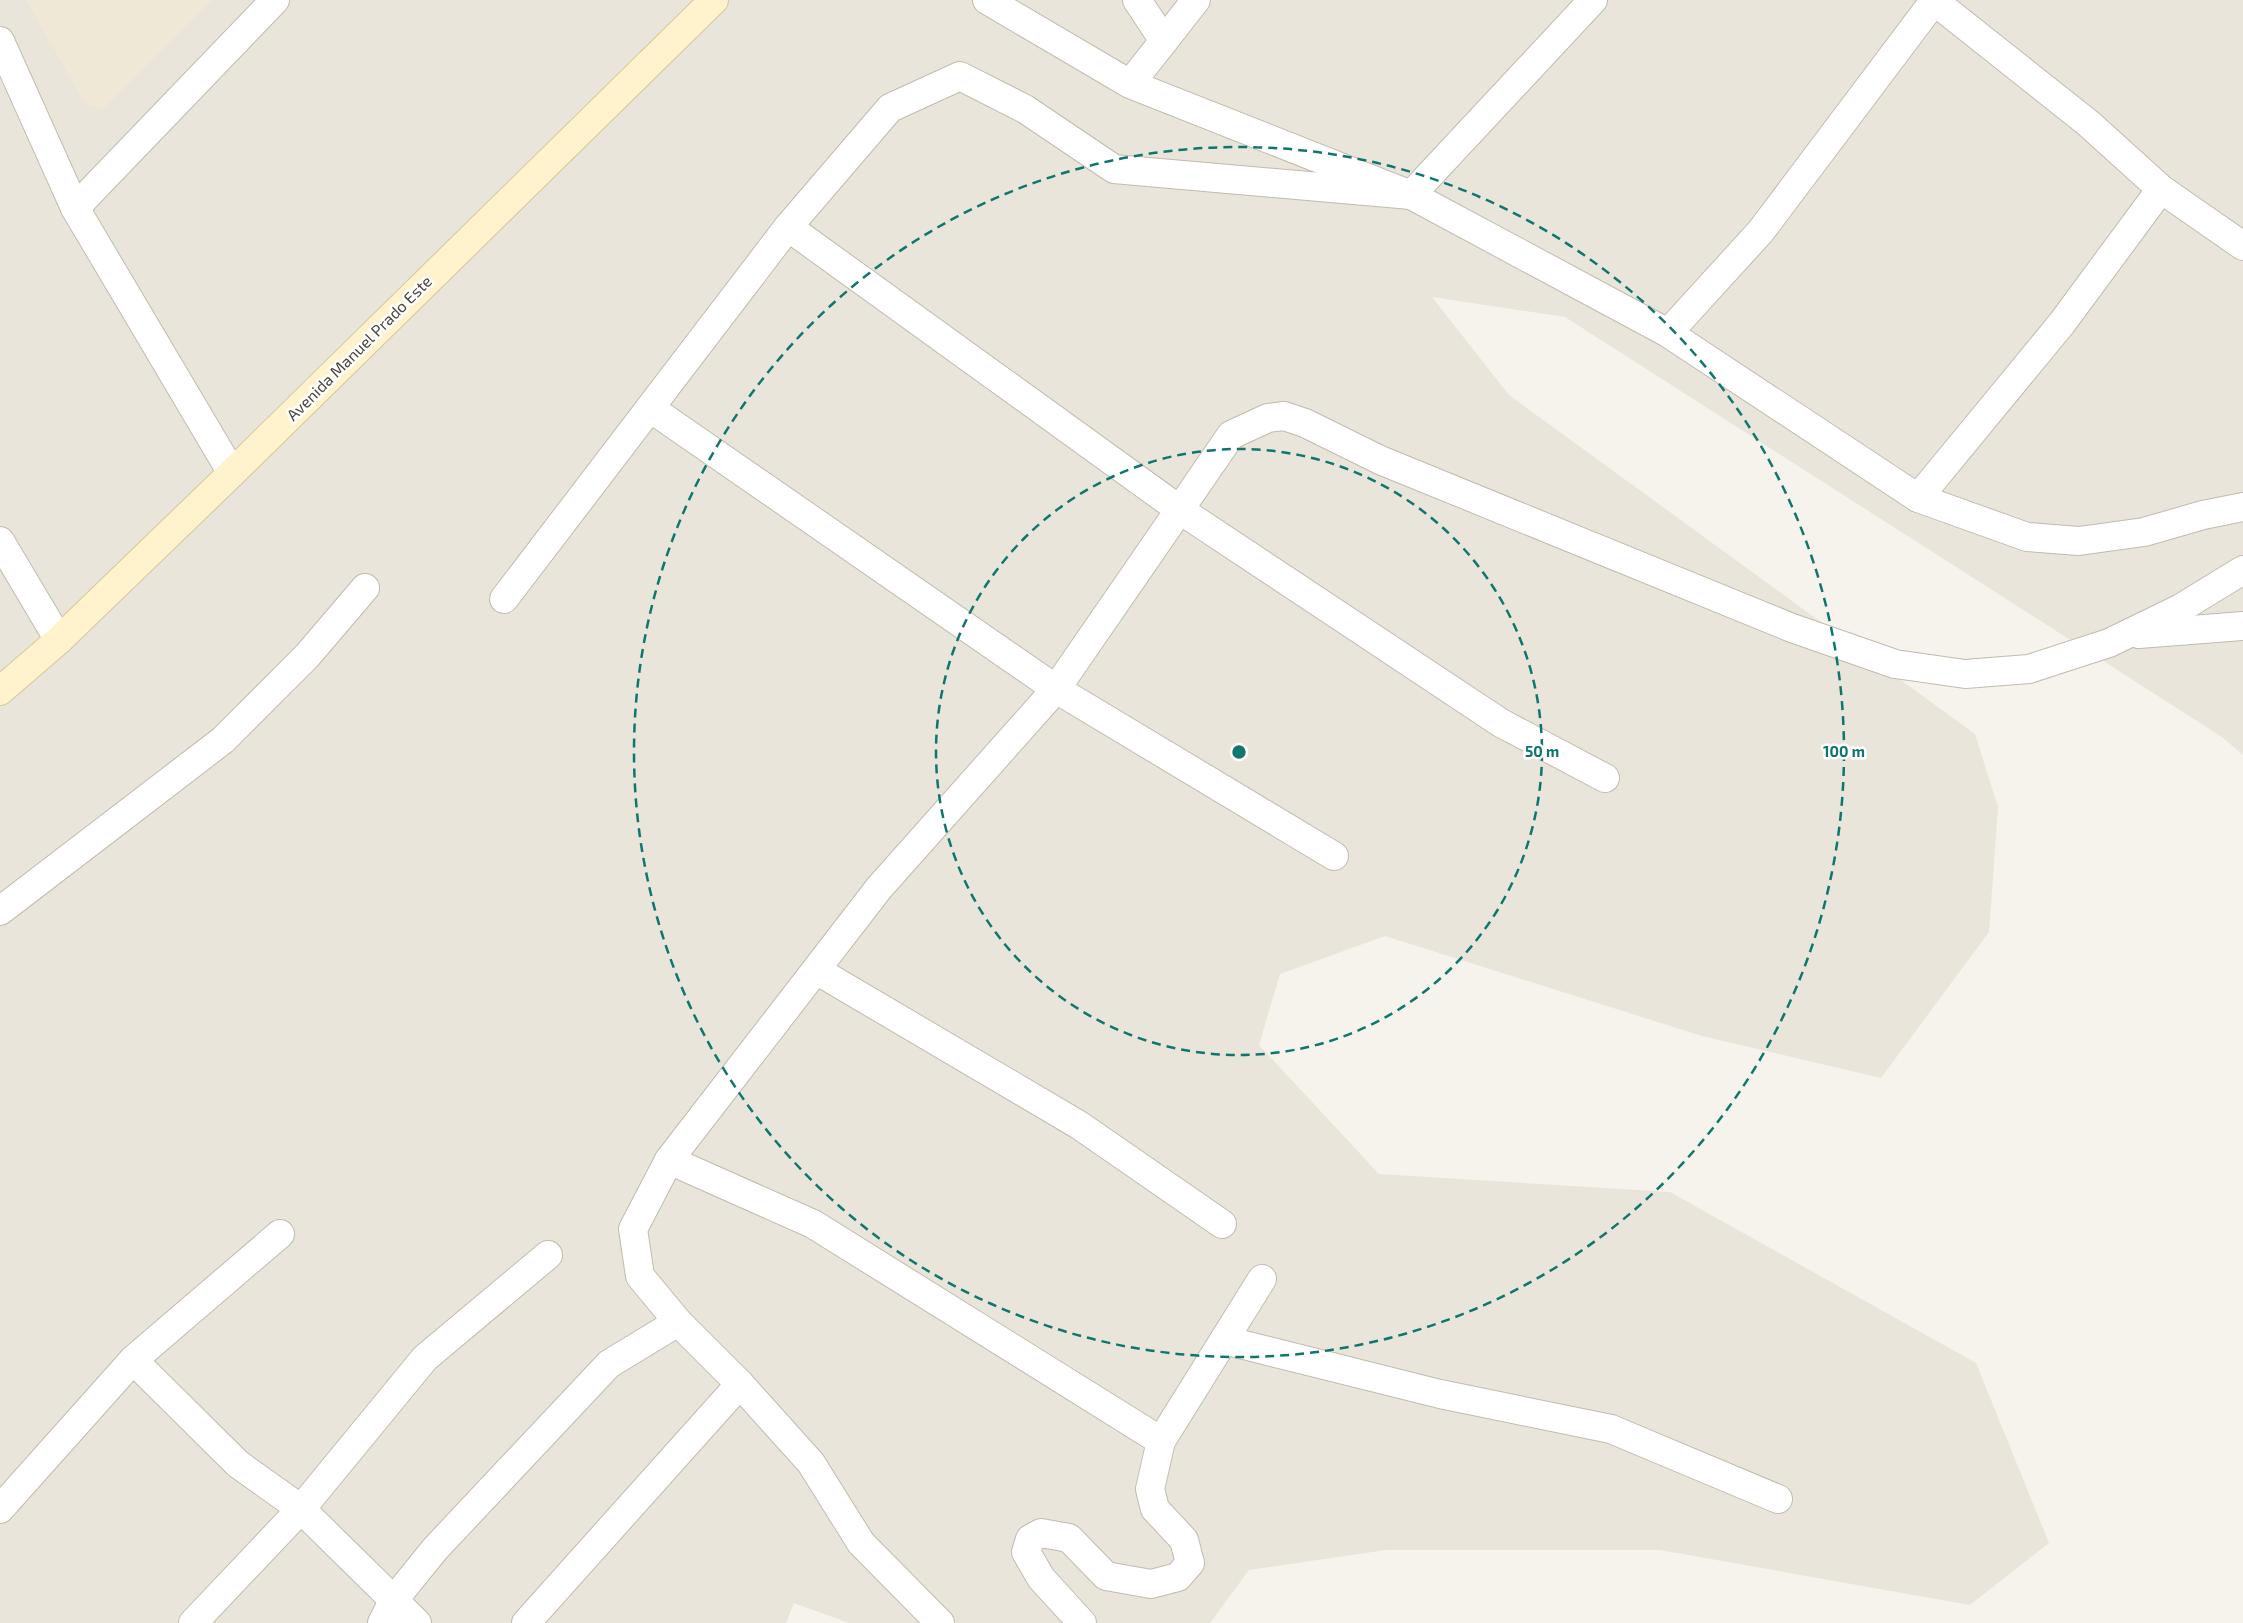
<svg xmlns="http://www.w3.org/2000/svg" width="2243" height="1623" viewBox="0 0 2243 1623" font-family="'Exo 2',sans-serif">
	<rect width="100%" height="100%" fill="#f6f3ec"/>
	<path fill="#eae5da" d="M0,0H2243V755L2222,737L1565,317L1432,297L1509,395L1975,734L1998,807L1989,932L1881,1078L1702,1036L1385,936L1280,974L1259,1045L1379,1174L1670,1192L1976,1363L2049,1543L1970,1605L1660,1550H1386L1249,1570L1210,1623H849L794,1603L786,1623H0Z"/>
	<path fill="#efe8d6" d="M26,0H212L103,109L85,104Z"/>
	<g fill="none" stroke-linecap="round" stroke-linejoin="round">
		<g stroke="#c2bbae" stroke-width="30">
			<g id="street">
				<path d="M987,0L1130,84L1411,195L1668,333L1918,498L2027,537L2079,541L2144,532L2203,515L2243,507"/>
				<path d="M1137,0L1164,41"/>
				<path d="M1933,0L2088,123L2161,189L2243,246"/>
				<path d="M0,41L75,208L232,473"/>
				<path d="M1130,84L1196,0"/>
				<path d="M75,208L275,0"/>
				<path d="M788,227L1180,510L1501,723L1605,778"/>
				<path d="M1668,333L1761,231L1934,1"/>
				<path d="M650,408L1056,689L1334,856"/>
				<path d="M1918,498L2062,323L2161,189"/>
				<path d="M0,541L59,640"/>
				<path d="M504,599L788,227L890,108L960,76L1025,109L1114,169L1411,195L1593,0"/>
				<path d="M2139,634L2243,626"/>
				<path d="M0,911L223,740L307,656L365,588"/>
				<path d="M816,970L1079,1125L1222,1224"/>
				<path d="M669,1160L813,1224L1161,1441"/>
				<path d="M1224,1340L1440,1394L1611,1429L1778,1499"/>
				<path d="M133,1360L238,1464L301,1509L417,1623"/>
				<path d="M0,1509L133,1360L280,1234"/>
				<path d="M193,1623L301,1509L425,1358L548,1255"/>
				<path d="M382,1623L393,1601L435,1549L609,1364L678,1322"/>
				<path d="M526,1623L740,1384"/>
				<path d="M940,1623L861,1543L811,1463L740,1384L678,1322L640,1276L633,1229L669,1160L879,888L1056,689L1231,435L1268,418L1284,416L1305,423L1380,460L1792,628L1895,664L1965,674L2029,669L2109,643L2181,608L2243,570"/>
				<path d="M1082,1623L1041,1578L1026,1552L1030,1539L1041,1533L1069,1538L1106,1576L1151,1584L1178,1577L1190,1563L1184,1540L1155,1509L1150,1489L1161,1441L1262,1279"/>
			</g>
		</g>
		<g stroke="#d6c79b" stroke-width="30">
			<path id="secondary" d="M0,691L59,640L232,473L714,0"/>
		</g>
		<use href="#street" stroke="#fff" stroke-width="28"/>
		<use href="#secondary" stroke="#fff3cd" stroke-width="28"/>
	</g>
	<g fill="none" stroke="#0f766e" stroke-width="2.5" stroke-dasharray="9 6">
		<circle cx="1239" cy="752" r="303"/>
		<circle cx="1239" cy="752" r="605"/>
	</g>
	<g text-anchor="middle" stroke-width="5" stroke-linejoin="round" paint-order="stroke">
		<g font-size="16" fill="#4b4439" stroke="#fff">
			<text transform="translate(359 348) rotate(-45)" y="6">Avenida Manuel Prado Este</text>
		</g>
	</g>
	<circle cx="1239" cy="752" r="8" fill="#0f766e" stroke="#fff" stroke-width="2.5"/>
	<g font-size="15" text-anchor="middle" font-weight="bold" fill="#0f766e" stroke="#fff" stroke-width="5" stroke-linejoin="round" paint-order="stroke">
		<text x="1542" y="757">50 m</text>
		<text x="1844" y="757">100 m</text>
	</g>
</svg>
